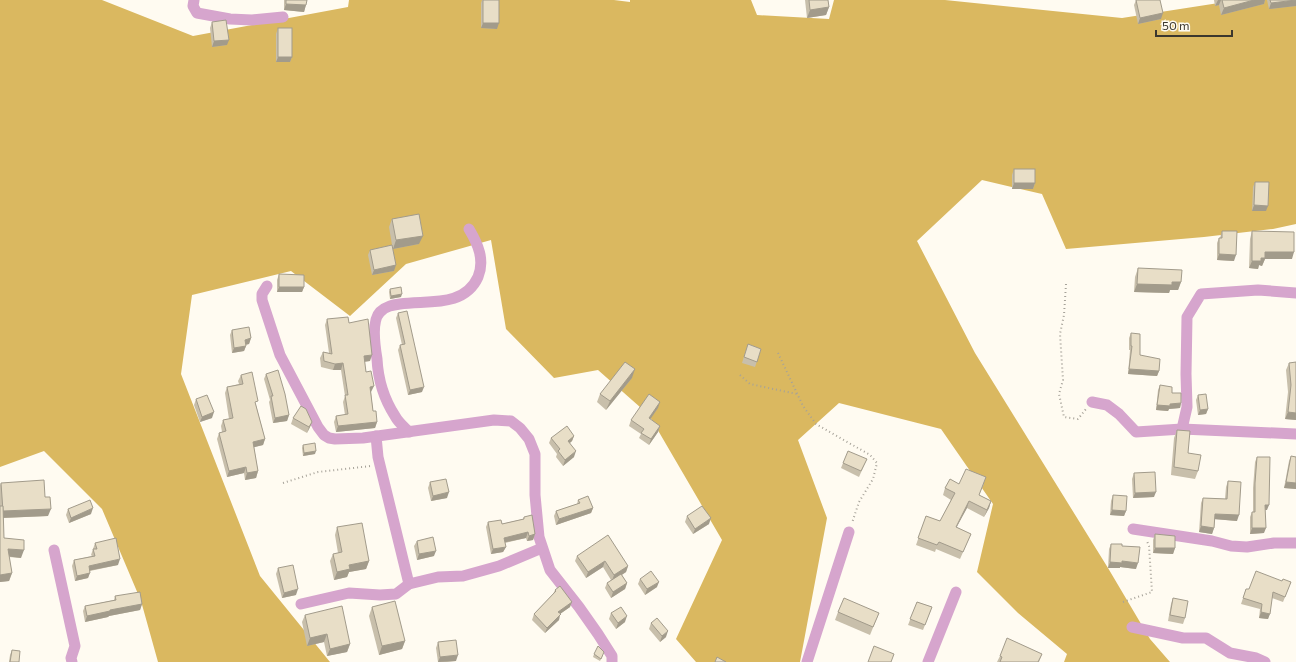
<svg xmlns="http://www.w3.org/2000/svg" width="1296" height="662" viewBox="0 0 1296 662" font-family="Commissioner,sans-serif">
	<rect width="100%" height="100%" fill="#fffbf1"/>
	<path fill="#dab860" d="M0,0H102L193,36L348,7L349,0H614L630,2V0H751L757,15L829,19L834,0H945L1122,18L1238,0H1296V224L1273,229L1204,237L1066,249L1042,194L982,180L917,241L975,353L1108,568L1150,639L1170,662H1064L1067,654L1018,613L977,572L993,504L941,429L839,403L798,440L827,518L800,662H696L676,639L722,540L649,415L598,370L554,378L506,329L491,240L406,264L350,316L291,271L192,295L181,374L260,576L330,662H158L141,601L102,509L44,451L0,467Z"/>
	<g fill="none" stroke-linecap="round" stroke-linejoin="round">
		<g stroke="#a6a299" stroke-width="2" stroke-dasharray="1 3" stroke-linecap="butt">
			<path d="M1066,284L1064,315L1060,334L1063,380L1059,394L1064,417L1078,419L1086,409"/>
			<path d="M778,353L803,406L816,424L870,455L877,463L873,479L859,502L852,523"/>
			<path d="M740,375L750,384L797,394"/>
			<path d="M283,483L318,472L371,466"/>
			<path d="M1123,602L1152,592L1149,546L1147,541"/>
		</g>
		<g stroke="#d6a5cd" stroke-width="11">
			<path d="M194,0L193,6L197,13L230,19L252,20L283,17"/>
			<path d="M267,286L262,294V300L280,355L318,427L324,435L329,438L335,439L363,438L494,420L511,421L520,428L529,439L535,454V495L539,537L550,570L579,607L598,634L612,656V662"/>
			<path d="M1092,402L1107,405L1119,414L1136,432L1182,429L1296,434"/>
			<path d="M1182,429L1187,407L1186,374L1187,317L1201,294L1258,290L1296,293"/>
			<path d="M409,432C404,427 398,422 395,416C384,399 378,379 377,359C375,347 371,321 380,312C386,306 393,305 400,304C427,300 464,308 478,277C485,260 478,244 469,229"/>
			<path d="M376,436L378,457L409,584"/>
			<path d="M1133,529L1212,541L1231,546L1247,547L1274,543H1296"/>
			<path d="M54,550L75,646L71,658L72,662"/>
			<path d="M301,604L349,593L380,595L396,594L409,584L438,577L463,576L499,566L542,548"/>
			<path d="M1132,627L1183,638H1206L1230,653L1256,658L1265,662"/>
			<path d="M807,662L849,532"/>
			<path d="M928,662L956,592"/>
		</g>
	</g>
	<g fill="#c8bfab">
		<path d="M284,0H307L304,12L284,10Z"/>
		<path d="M482,0H499L497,29L481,28V3Z"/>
		<path d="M805,0H828L829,7L826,15L807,18Z"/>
		<path d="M1136,0L1161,19L1138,24L1134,5Z"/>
		<path d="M1214,0H1265L1264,4L1221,15L1219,5L1215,6Z"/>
		<path d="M1267,0H1296V6L1269,9Z"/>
		<path d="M212,22L227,45L212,47L210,28Z"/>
		<path d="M278,28L292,57L290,62H276V34Z"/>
		<path d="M1014,169L1035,183L1033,189H1012V175Z"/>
		<path d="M1255,182L1266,211H1252L1253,187Z"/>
		<path d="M392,219L419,244L393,249L394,271L372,275L368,255L370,250L392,245L389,227Z"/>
		<path d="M1222,231L1234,261L1217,260V243L1219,238H1220Z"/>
		<path d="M1252,231L1292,259H1265L1262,266L1259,265L1258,269L1249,268L1250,239Z"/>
		<path d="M1138,268L1181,282L1178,290H1170L1169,293L1134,292L1135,277Z"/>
		<path d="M279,274L304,287L302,292H277V280Z"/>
		<path d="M390,289L401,297L390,299L389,292Z"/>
		<path d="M398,313L422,392L408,395L398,350L400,345H402L396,318Z"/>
		<path d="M327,319L349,323L370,361L364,362L366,372L371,392L373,411L377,422L375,428L336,432L334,422L336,416L345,415L343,402L345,396L341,370H333L321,367L320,358L323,352L329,353L325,325Z"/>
		<path d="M232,330L251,338L249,344L246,345V346L244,351L232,353L230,335Z"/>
		<path d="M1131,333L1140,355L1159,371L1157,376L1128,374L1130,350H1129V338Z"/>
		<path d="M748,344L761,349L755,367L742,363Z"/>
		<path d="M1296,362V420L1285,419L1288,392L1286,370L1289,363Z"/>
		<path d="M266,374L289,415L287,421L273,423L269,402L270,400L264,379Z"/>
		<path d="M241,375L256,405L265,439L263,445L254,447L258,471L256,478L245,480L244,473L227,477L217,439L219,433L222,432L221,426L223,420L229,419L225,393L227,387L239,384L238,381Z"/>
		<path d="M632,378L606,410L597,402L600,394Z"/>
		<path d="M1160,385L1172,393L1181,403L1180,408L1169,409L1168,411L1156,410L1158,390Z"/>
		<path d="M1198,395L1208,409L1206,414L1198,415L1196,400Z"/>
		<path d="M196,399L212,418L200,422L194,405Z"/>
		<path d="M658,408L650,419L660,426L658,432L649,445L639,438L641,434L629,426L631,420Z"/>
		<path d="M293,418L312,422L310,427L307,433L291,424Z"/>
		<path d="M1177,430L1188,453L1198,471L1195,479L1171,475L1174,438Z"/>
		<path d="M574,436L572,441L570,443L574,457L563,466L556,457L557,454L549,443L551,438Z"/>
		<path d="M303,445L315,454L303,456L302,448Z"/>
		<path d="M1291,456L1296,457V489L1284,488L1289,461Z"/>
		<path d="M1257,457L1267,510H1265L1264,533L1250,534V517L1252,512H1253V488L1255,462Z"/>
		<path d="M867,459L859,477L841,468L843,463Z"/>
		<path d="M1134,473L1154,497L1133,498L1132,479Z"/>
		<path d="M1228,481L1237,521L1215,519L1214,528L1212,534L1199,532L1201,503L1203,498L1225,499L1226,487Z"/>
		<path d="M430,482L447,498L431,501L428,488Z"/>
		<path d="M1,483L45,497L48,516L3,518L4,538L21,558L9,557L12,573L9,581L0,582V485Z"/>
		<path d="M959,484H984L979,495L991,501L989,508L984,517L967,508L956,527L971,534L960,559L936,549L935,552L916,545L926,516L940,521L951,500L943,495L945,488Z"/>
		<path d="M1113,495L1126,511L1124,516L1110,515L1111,501Z"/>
		<path d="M578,500L593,508L591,513L556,525L554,516L556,511L577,504Z"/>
		<path d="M68,509L91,514L69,523L66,515Z"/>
		<path d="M687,516L709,524L693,534L685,522Z"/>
		<path d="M524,517L535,534L533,540L527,541L526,538L505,543L506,547L503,552L491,554L486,527L488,522L502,524L523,519Z"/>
		<path d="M337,527L369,561L366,569L349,572L347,577L334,580L330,561L333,554L338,553L335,535Z"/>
		<path d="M1155,534L1175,548L1173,554L1153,553V540Z"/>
		<path d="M417,541L434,556L417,560L414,546Z"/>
		<path d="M95,543L118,565L90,571L88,578L75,581L72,566L74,560L92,556L91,555Z"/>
		<path d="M1111,544L1122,546L1136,569L1120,567V568H1108L1109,549Z"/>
		<path d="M577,556L628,566L626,572L622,575L627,583L625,589L611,598L605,588L607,583L611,580L603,567L586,578L575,561Z"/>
		<path d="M278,568L296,595L282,598L276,574Z"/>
		<path d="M640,579L657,587L645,595L638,584Z"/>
		<path d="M1282,581L1291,582L1283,602L1272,598L1268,619L1259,618L1260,609L1241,604L1246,589H1249Z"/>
		<path d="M555,590L570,607L560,614L559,620L545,633L532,620L534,614L553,594Z"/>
		<path d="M115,596L142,604L140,610L109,616L108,617L85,622L83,611L85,606L114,600Z"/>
		<path d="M1173,598L1185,618L1183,624L1168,621L1171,604Z"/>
		<path d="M917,602L932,607L923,630L908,625Z"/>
		<path d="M372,607L405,641L402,649L379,655L369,616Z"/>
		<path d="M838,612L879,613L870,635L835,620Z"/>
		<path d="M611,613L625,622L616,629L609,619Z"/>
		<path d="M305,615L350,644L347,652L327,656L324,642L307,646L302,622Z"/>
		<path d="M651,623L666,637L660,642L649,629Z"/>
		<path d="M438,642L456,661L447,662H438L436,648Z"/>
		<path d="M12,650L19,662H9L10,655Z"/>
		<path d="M594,654L603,655L600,661L593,657Z"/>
		<path d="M1042,654L1039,662H997L1000,656Z"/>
	</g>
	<g fill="#a29b8b">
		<path d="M1218,0H1221L1219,5L1215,6Z"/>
		<path d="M1254,0H1265L1264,4L1221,15L1224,8Z"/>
		<path d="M1296,0V6L1269,9L1271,3Z"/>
		<path d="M286,4L306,5L304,12L284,10Z"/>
		<path d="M829,7L826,15L807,18L810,10Z"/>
		<path d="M1163,13L1161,19L1138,24L1140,18Z"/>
		<path d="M483,23H499L497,29L481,28Z"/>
		<path d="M229,40L227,45L212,47L214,41Z"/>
		<path d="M278,57H292L290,62H276Z"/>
		<path d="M1014,183H1035L1033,189H1012Z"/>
		<path d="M1254,205L1268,206L1266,211H1252Z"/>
		<path d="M423,236L419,244L393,249L396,240Z"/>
		<path d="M1265,252H1294L1292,259H1265L1262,266L1259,265L1258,269L1249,268L1252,261L1261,258Z"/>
		<path d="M1219,254L1236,255L1234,261L1217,260Z"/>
		<path d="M396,265L394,271L372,275L374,270Z"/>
		<path d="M1172,282H1181L1178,290H1170L1169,293L1134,292L1137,284Z"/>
		<path d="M279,287H304L302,292H277Z"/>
		<path d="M402,294L401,297L390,299L391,296Z"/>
		<path d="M251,338L249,344L243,345L245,340Z"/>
		<path d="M246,346L244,351L232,353L234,348Z"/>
		<path d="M372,355L370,361L361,362L364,356Z"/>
		<path d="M343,363L341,370H333L335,364Z"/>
		<path d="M635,369L632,378L606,410L610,401Z"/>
		<path d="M1129,369L1159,371L1157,376L1128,374Z"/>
		<path d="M374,386L371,392L368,393L370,387Z"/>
		<path d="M424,387L422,392L408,395L410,390Z"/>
		<path d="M660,402L658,408L647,424L649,418Z"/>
		<path d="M1181,403L1180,408L1169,409L1168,411L1156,410L1157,405Z"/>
		<path d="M1208,409L1206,414L1198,415L1200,410Z"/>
		<path d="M214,412L212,418L200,422L202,417Z"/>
		<path d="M1288,412L1296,413V420L1285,419Z"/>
		<path d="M289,415L287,421L273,423L275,418Z"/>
		<path d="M312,422L310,427L307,433L309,427Z"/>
		<path d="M377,422L375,428L336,432L338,426Z"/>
		<path d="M660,426L658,432L649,445L651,439Z"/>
		<path d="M574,436L572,441L566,446L568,441Z"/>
		<path d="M265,439L263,445L251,448L253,442Z"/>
		<path d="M316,451L315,454L303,456L304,453Z"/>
		<path d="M576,451L574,457L563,466L565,460Z"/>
		<path d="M246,467L244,473L227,477L229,471Z"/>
		<path d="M258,471L256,478L245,480L247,473Z"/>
		<path d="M1286,482L1296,483V489L1284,488Z"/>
		<path d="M449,492L447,498L431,501L433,496Z"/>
		<path d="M1156,492L1154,497L1133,498L1135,493Z"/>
		<path d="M969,501L967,508L953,534L956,527Z"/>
		<path d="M991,501L989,508L984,517L987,510Z"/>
		<path d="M1265,505H1269L1267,510H1263Z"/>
		<path d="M93,508L91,514L69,523L71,518Z"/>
		<path d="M593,508L591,513L556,525L559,519Z"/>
		<path d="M51,509L48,516L0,518L3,511Z"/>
		<path d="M1112,510L1126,511L1124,516L1110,515Z"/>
		<path d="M1215,514L1239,515L1237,521L1213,519Z"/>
		<path d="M711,518L709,524L693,534L695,529Z"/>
		<path d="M1201,526L1214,528L1212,534L1199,532Z"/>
		<path d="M1252,528H1266L1264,533L1250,534Z"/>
		<path d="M528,532L526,538L502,543L504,538Z"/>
		<path d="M535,534L533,540L527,541L529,536Z"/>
		<path d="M506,547L503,552L491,554L493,549Z"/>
		<path d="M1155,548H1175L1173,554L1153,553Z"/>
		<path d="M8,549L24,550L21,558L5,556Z"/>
		<path d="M436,551L434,556L417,560L419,554Z"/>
		<path d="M120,559L118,565L87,571L89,566Z"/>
		<path d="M369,561L366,569L349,572L347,577L334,580L337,572L349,565Z"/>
		<path d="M605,561L603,567L586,578L588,572Z"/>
		<path d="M1122,561L1138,563L1136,569L1120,567V568H1108L1110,562Z"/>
		<path d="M628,566L626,572L612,581L614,575Z"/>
		<path d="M12,573L9,581L0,582V575Z"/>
		<path d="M90,573L88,578L75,581L77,576Z"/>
		<path d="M659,582L657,587L645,595L647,589Z"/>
		<path d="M627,583L625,589L611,598L613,592Z"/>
		<path d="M298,589L296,595L282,598L284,593Z"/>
		<path d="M572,602L570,607L560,614L559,620L545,633L547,628L558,612Z"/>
		<path d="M142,604L140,610L109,616L108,617L85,622L87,616L110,610Z"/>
		<path d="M1261,612L1270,614L1268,619L1259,618Z"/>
		<path d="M627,616L625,622L616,629L618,623Z"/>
		<path d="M668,631L666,637L660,642L662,636Z"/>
		<path d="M327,634L324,642L307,646L310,638Z"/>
		<path d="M405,641L402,649L379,655L382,646Z"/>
		<path d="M350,644L347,652L327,656L330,649Z"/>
		<path d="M458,655L456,661L438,662L440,657Z"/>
	</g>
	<g fill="#e8dec7" stroke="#a29b8b">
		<path d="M286,0H307L306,5L286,4Z"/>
		<rect x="483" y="0" width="16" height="23"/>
		<path d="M809,0H828L829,7L810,10Z"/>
		<path d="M1136,0H1160L1163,13L1140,18Z"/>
		<path d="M1222,0H1254L1224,8Z"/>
		<path d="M1270,0H1296L1271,3Z"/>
		<path d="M226,20L229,40L214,41L212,22Z"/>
		<rect x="278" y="28" width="14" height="29"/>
		<rect x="1014" y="169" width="21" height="14"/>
		<path d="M1255,182H1269L1268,206L1254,205Z"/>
		<path d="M419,214L423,236L396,240L392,219Z"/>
		<path d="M1222,231H1237L1236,255L1219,254V238H1222Z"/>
		<path d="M1252,231L1294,232V252H1265V258H1261V261H1252Z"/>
		<path d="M392,245L396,265L374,270L370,250Z"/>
		<path d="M1138,268L1182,270L1181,282H1172V285L1137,284Z"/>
		<path d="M279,274L304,275V287H279Z"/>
		<path d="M401,287L402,294L391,296L390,289Z"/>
		<path d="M407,311L424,387L410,390L400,345L405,344L398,313Z"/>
		<path d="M348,317L349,323L368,319L372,355L364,356L366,372L371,371L374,386L370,387L373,411H376L377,422L338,426L336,416L348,414L345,395H348L343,363L335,364L324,361L323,352L332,354L327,319Z"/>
		<path d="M249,327L251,338L245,340L246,346L234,348L232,330Z"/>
		<path d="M1131,333L1140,334V355L1160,359L1159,371L1129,369L1132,346H1131Z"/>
		<path d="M748,344L761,349L757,362L744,357Z"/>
		<path d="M625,362L635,369L610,401L600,394Z"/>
		<path d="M1296,362V413L1288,412L1291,385L1289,363Z"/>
		<path d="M278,370L285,394L289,415L275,418L271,396H273L266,374Z"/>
		<path d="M252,372L258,401L255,402L265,439L253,442L258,471L247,473L246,467L229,471L219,433L226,431L223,420L233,418L227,387L243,384L241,375Z"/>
		<path d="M1160,385L1172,387V393H1181V403L1170,404V406L1157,405Z"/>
		<path d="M649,394L660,402L649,418L660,426L651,439L641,433L644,429L631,420Z"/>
		<path d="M1206,394L1208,409L1200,410L1198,395Z"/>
		<path d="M207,395L214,412L202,417L196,399Z"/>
		<path d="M301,406L306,409L312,422L309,427L293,418Z"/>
		<path d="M567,426L574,436L568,441L576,451L565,460L558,451L560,449L551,438Z"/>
		<path d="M1177,430L1190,431L1188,453L1201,455L1198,471L1174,467Z"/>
		<path d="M315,443L316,451L304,453L303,445Z"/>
		<path d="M848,451L867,459L861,471L843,463Z"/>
		<path d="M1291,456L1296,457V483L1286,482Z"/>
		<path d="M1257,457H1270L1269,505H1265L1266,528H1252V512H1255V483Z"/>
		<path d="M966,469L986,477L979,495L991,501L987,510L969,501L956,527L971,534L963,552L939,542L937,545L918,538L926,516L940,521L955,493L945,488L950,479L959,484Z"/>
		<path d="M1155,472L1156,492L1135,493L1134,473Z"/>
		<path d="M446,479L449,492L433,496L430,482Z"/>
		<path d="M44,480L45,497H50L51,509L3,511L1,483Z"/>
		<path d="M1228,481L1241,482L1239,515L1215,514L1214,528L1201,526L1203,498L1227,499Z"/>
		<path d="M1113,495L1127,496L1126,511L1112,510Z"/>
		<path d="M588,496L593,508L559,519L556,511L580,503L578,500Z"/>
		<path d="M90,500L93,508L71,518L68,509Z"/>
		<path d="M0,506H3L4,538L24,540V550L8,549L12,573L0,575Z"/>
		<path d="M702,506L711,518L695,529L687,516Z"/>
		<path d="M532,515L535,534L529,536L528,532L504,538L506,547L493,549L488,522L501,520L502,524L524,519V517Z"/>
		<path d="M362,523L369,561L349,565L350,569L337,572L333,554L342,552L337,527Z"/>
		<path d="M1155,534L1175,536V548H1155Z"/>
		<path d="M608,535L628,566L614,575L605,561L588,572L577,556Z"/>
		<path d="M433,537L436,551L419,554L417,541Z"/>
		<path d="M116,538L120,559L89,566L90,573L77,576L74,560L95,556L93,549H97L95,543Z"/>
		<path d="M1111,544H1122V546L1140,547L1138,563L1122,561V563L1110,562Z"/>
		<path d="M293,565L298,589L284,593L278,568Z"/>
		<path d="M651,571L659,582L647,589L640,579Z"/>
		<path d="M1256,571L1282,581L1283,579L1291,582L1285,597L1273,592L1270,614L1261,612L1262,604L1243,598L1246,589H1249Z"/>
		<path d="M621,574L627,583L613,592L607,583Z"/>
		<path d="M560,586L572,602L558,612L561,614L547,628L534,614L556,591L555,590Z"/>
		<path d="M140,592L142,604L110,610V611L87,616L85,606L116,600L115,596Z"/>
		<path d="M844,598L879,613L873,627L838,612Z"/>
		<path d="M1173,598L1188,601L1185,618L1170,615Z"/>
		<path d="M395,601L405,641L382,646L372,607Z"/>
		<path d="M917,602L932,607L925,625L910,619Z"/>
		<path d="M342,606L350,644L330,649L327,634L310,638L305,615Z"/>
		<path d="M621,607L627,616L618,623L611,613Z"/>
		<path d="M657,618L668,631L662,636L651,623Z"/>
		<path d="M1007,638L1042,654L1038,662H1000L1002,657L1000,656Z"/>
		<path d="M456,640L458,655L440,657L438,642Z"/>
		<path d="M598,646L604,652L601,659L594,654Z"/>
		<path d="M874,646L894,654L891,662H868Z"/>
		<path d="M12,650L20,651L19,662H10Z"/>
		<path d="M717,657L726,662H715Z"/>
	</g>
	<path d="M1156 30v6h76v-6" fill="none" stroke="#3b372e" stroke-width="2"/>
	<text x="1162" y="30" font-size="12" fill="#3b372e" stroke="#fffbf1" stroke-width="3" paint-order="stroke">50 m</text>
</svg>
